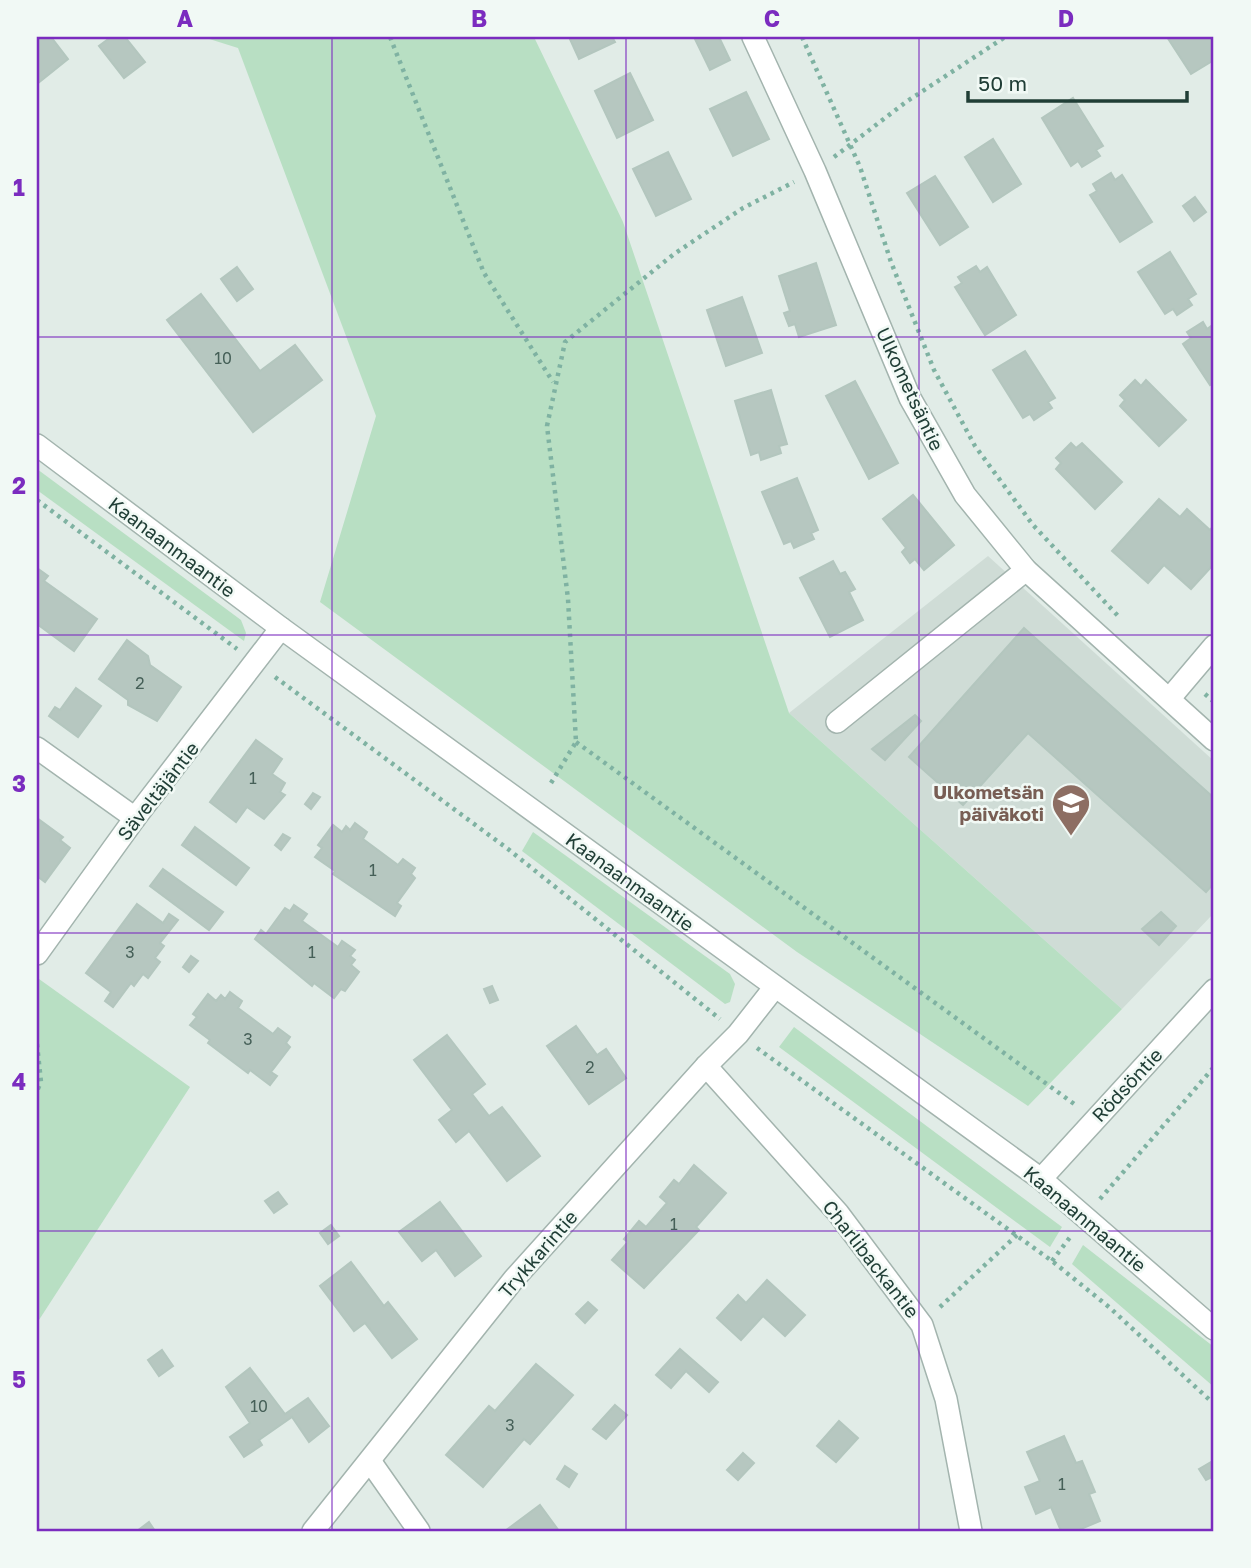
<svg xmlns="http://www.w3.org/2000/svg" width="1251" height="1568" viewBox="0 0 1251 1568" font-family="'Golos Text',sans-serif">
	<rect width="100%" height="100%" fill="#e1ece7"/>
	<path fill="#cfdcd6" d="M988,556L1214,761V913L1122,1009L789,713Z"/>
	<g fill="#b8dfc3">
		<path d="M203,37H534L623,222L789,713L1122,1009L1028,1106L797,952L320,602L376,416L238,48Z"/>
		<path d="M37,469L241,620L246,633L244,641L37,490Z"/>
		<path d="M533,832L730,974L735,984L730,1002L725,1004L522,851Z"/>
		<path d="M39,979L190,1087L37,1323V982Z"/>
		<path d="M794,1027L1062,1227L1050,1247L779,1047Z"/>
		<path d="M1083,1245L1214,1347V1387L1072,1264Z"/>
	</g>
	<g fill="#b6c7c0" stroke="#b3c6be" stroke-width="2">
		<path d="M37,37H51L68,59L37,84Z"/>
		<path d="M111,37H125L145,62L124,78L99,46Z"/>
		<path d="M569,37H612L615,42L579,59Z"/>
		<path d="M694,37H719L730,60L710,70Z"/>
		<path d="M1167,37H1214V60L1191,74Z"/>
		<path d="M630,73L653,120L617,138L595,91Z"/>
		<path d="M746,92L769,139L733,156L710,109Z"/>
		<path d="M1073,98L1103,146L1096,150L1100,156L1082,167L1078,161L1071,166L1042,118Z"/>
		<path d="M993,139L1021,184L993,202L965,157Z"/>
		<path d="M668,152L691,199L656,216L633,169Z"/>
		<path d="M1111,173L1115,180L1122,175L1152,222L1120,242L1090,195L1097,191L1093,184Z"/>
		<path d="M935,176L968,227L940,245L907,193Z"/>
		<path d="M1195,197L1206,212L1194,221L1183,206Z"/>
		<path d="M1170,252L1196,294L1188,299L1192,305L1177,315L1173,309L1165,314L1138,272Z"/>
		<path d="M816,263L836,325L799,337L795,324L789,326L784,313L790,311L779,276Z"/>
		<path d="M976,266L980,272L987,267L1016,315L985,335L955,287L962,283L958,277Z"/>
		<path d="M237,267L253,289L237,301L221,279Z"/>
		<path d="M201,294L260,371L295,345L322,380L253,432L167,320Z"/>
		<path d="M742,297L762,353L726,366L707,310Z"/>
		<path d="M1203,322L1207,329L1214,324V382L1210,385L1183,344L1191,338L1187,332Z"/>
		<path d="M1025,351L1055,398L1048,402L1052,408L1034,420L1030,414L1023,418L993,370Z"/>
		<path d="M1135,380L1141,386L1146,380L1186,420L1159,446L1120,406L1125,400L1120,395Z"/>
		<path d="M855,381L898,463L869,479L826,396Z"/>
		<path d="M771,390L787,444L779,446L781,453L761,460L759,452L751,455L735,401Z"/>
		<path d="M1071,443L1076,448L1082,443L1122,482L1095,509L1056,469L1061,463L1056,458Z"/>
		<path d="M797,478L818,530L811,533L814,539L794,548L791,541L784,544L762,492Z"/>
		<path d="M913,495L954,545L924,570L915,559L910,563L902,552L906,548L883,519Z"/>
		<path d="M1159,499L1180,517L1187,509L1210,530L1214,525V568L1212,566L1191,589L1164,565L1148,583L1112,551Z"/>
		<path d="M833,561L840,574L845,572L855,589L849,592L863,620L830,637L800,578Z"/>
		<path d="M37,568L48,576L44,581L97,619L74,651L37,624Z"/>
		<path d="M1024,628L1214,798V883L1206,892L1028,733L963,805L909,757Z"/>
		<path d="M127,640L148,656L150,665L181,687L157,721L128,705V700L99,679Z"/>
		<path d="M76,688L101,706L78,737L49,716L55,707L60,710Z"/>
		<path d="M915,715L921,721L885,760L872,749Z"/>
		<path d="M256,740L282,759L272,774L285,783L280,792L285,795L264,819L247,807L236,822L210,802Z"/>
		<path d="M313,793L320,797L311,809L305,804Z"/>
		<path d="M37,818L63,837L60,840L70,848L45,882L37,876Z"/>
		<path d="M355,823L367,832L363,839L398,865L403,859L415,868L411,874L415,878L397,903L401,906L395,916L333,874L335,871L315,857L322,848L318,845L333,825L342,832L346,826L350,830Z"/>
		<path d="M195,827L249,868L236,885L182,845Z"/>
		<path d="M283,834L290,838L281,850L275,845Z"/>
		<path d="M163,869L223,912L209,930L150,886Z"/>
		<path d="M137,904L163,923L169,914L178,920L160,943L164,946L155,958L160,962L148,978L143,974L134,986L131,983L113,1007L105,1001L111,992L86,973Z"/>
		<path d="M294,905L307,914L302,921L338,947L342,941L355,950L350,956L355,960L351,965L359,972L345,991L341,989L334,998L314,983L312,986L255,939L261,930L266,934L285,908L290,911Z"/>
		<path d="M1161,912L1176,926L1159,945L1142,929Z"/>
		<path d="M191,956L198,961L189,972L183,967Z"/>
		<path d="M492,986L498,1000L490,1003L484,989Z"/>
		<path d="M230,992L242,1001L238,1008L273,1034L278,1028L290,1037L286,1043L290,1047L271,1072L277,1076L270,1085L250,1070L248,1073L208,1043L210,1040L190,1025L197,1017L193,1014L208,994L216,1001L221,995L225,999Z"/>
		<path d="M576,1026L597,1055L606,1049L626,1078L589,1104L547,1046Z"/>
		<path d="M447,1035L485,1084L472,1094L489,1116L502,1107L540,1156L507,1181L469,1131L456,1142L439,1120L452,1110L414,1060Z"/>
		<path d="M694,1165L726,1193L696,1227L699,1230L644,1288L612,1260L628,1242L624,1239L639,1221L646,1227L667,1203L660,1197L674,1180L679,1184Z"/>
		<path d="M278,1192L287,1204L274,1213L265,1201Z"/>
		<path d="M440,1202L481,1256L455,1276L436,1250L422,1261L399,1232Z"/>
		<path d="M331,1225L339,1236L328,1244L320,1233Z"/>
		<path d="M351,1262L384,1306L388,1302L417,1339L392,1358L365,1323L354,1331L320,1286Z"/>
		<path d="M767,1280L805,1315L785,1336L763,1316L741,1340L717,1318L738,1295L746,1303Z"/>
		<path d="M588,1302L597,1310L585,1323L576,1314Z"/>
		<path d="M680,1349L718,1382L709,1392L686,1371L671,1388L656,1375Z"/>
		<path d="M162,1350L173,1366L159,1376L148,1360Z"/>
		<path d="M536,1364L573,1395L530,1444L524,1439L483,1487L446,1455L489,1406L495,1411Z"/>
		<path d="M250,1368L285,1414L308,1398L329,1426L309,1442L292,1417L259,1440L262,1445L244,1457L230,1437L250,1423L226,1387Z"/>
		<path d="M615,1405L627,1415L606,1439L593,1429Z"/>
		<path d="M839,1421L858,1438L836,1462L817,1446Z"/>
		<path d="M1064,1436L1076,1463L1082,1461L1095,1492L1089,1494L1100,1521L1076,1531H1061L1051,1507L1036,1514L1025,1487L1040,1481L1027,1452Z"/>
		<path d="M743,1453L754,1463L738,1480L727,1470Z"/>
		<path d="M1211,1462L1214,1476L1206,1480L1199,1469Z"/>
		<path d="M565,1466L577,1474L569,1487L557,1479Z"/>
		<path d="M540,1505L559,1531H505Z"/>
		<path d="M149,1522L155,1531H137Z"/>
	</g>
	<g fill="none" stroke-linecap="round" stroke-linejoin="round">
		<g stroke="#a3b4ae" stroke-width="24">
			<g id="minor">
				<path d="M753,37L815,171L910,398L965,495L1026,570L1214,740"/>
				<path d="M37,445L281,628L1041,1179L1214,1329"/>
				<path d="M1170,698L1214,646"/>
				<path d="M837,722L1026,570"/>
				<path d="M37,748L135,818"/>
				<path d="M37,954L135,818L281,628"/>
				<path d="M706,1066L838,1213L922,1325L946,1399L971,1531"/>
				<path d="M1041,1179L1214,990"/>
				<path d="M370,1461L419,1531"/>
				<path d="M313,1531L514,1279L706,1066L738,1034L774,988"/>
			</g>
		</g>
		<g stroke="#7fb2a2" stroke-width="4.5" stroke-dasharray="3.5 5" stroke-linecap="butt">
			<path d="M390,37L484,273L553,382"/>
			<path d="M802,37L860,167L891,262L934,370L975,446L1033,525L1118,616"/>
			<path d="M834,157L906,102L1005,37"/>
			<path d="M37,500L237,649"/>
			<path d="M275,677L508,849L720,1019"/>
			<path d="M1205,694L1214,702"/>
			<path d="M576,742L1077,1106"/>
			<path d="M551,783L576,742L568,599L547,426L565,342L674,254L743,208L794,182"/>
			<path d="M37,1044L41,1082L37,1091"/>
			<path d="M757,1048L1052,1261L1109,1307L1214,1404"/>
			<path d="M1100,1199L1214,1067"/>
			<path d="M1052,1261L1071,1236"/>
			<path d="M940,1307L1017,1235"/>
		</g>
		<use href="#minor" stroke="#fff" stroke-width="21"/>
	</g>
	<path fill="none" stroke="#7b2cbf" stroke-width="2" stroke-opacity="0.55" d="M332,37V1531M626,37V1531M919,37V1531M37,337H1214M37,635H1214M37,933H1214M37,1231H1214"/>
	<defs>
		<g id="school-pin" transform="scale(2.0125)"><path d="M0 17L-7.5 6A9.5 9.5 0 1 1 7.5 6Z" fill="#8d6e63" stroke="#f1f9f5"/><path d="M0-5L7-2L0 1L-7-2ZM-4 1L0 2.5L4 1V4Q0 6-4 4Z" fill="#fff"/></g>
	</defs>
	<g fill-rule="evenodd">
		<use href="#school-pin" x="1071" y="803"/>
	</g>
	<g text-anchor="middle" stroke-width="5" stroke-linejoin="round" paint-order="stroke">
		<g font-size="16" fill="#466058">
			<text x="223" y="364">10</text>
			<text x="140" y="689">2</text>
			<text x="253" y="784">1</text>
			<text x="373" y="876">1</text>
			<text x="130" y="958">3</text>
			<text x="312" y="958">1</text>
			<text x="248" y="1045">3</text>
			<text x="590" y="1073">2</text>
			<text x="674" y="1230">1</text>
			<text x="259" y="1412">10</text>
			<text x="510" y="1431">3</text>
			<text x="1062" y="1490">1</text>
		</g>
		<g font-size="19" fill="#203e36" stroke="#f1f9f5">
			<text transform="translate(910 389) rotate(65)" y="7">Ulkometsäntie</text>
			<text transform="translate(172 547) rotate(37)" y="7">Kaanaanmaantie</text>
			<text transform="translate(158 791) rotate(-52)" y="7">Säveltäjäntie</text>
			<text transform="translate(630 882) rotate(36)" y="7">Kaanaanmaantie</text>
			<text transform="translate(1127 1085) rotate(-47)" y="7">Rödsöntie</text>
			<text transform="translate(1085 1219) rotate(40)" y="7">Kaanaanmaantie</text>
			<text transform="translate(538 1254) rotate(-49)" y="7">Trykkarintie</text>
			<text transform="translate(871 1259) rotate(52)" y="7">Charlibackantie</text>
		</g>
		<g font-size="19" font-weight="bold" fill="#785e54" stroke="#f1f9f5" text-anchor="end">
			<text x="1044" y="799">Ulkometsän<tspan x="1044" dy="22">päiväkoti</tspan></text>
		</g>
	</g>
	<rect width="1251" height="1568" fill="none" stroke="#f1f9f5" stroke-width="77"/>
	<path d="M968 91v10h219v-10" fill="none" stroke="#203e36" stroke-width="3.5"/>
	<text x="978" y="91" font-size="21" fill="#203e36" stroke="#f1f9f5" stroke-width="5" paint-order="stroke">50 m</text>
	<rect x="38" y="38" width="1174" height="1492" fill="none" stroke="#7b2cbf" stroke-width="2.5"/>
	<g font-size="23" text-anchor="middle" font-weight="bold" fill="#7b2cbf">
		<text x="185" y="27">A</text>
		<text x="479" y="27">B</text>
		<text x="772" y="27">C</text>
		<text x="1066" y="27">D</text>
		<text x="19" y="196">1</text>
		<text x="19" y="494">2</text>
		<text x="19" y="792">3</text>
		<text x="19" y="1090">4</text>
		<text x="19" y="1388">5</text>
	</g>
</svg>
